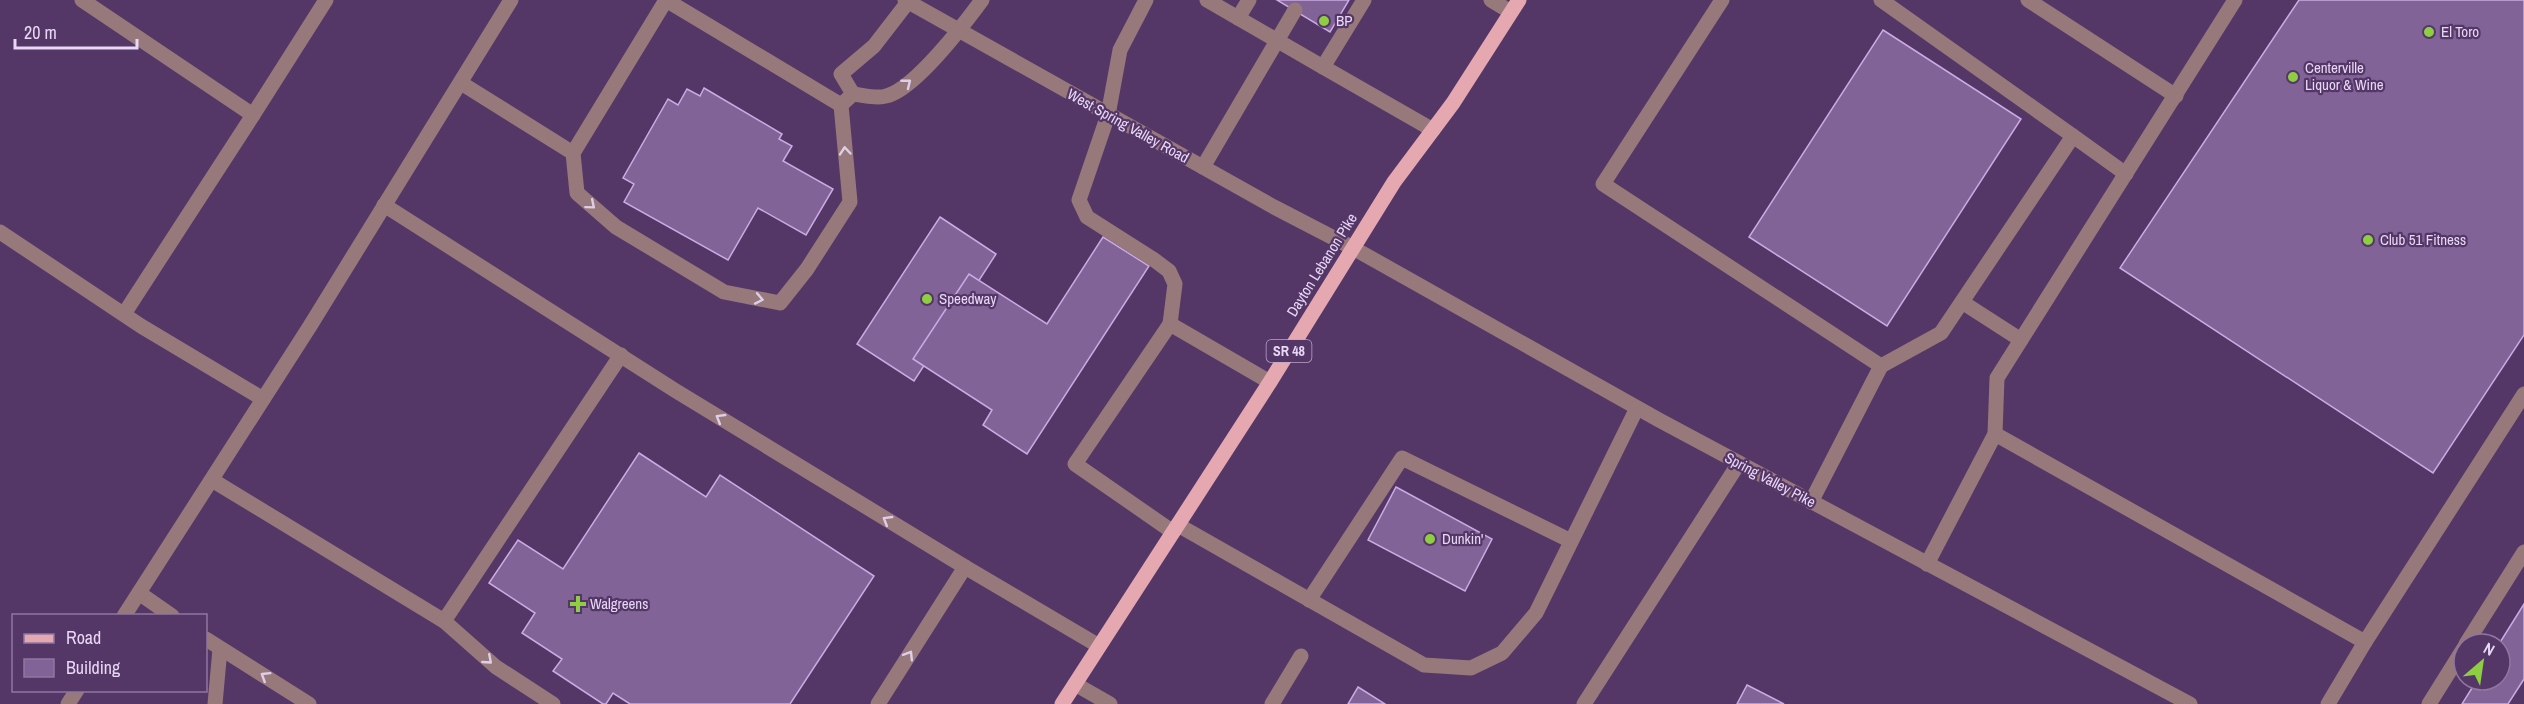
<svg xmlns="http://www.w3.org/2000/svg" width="2524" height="704" viewBox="0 0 2524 704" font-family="'Archivo Narrow',sans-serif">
	<rect width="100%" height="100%" fill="#543767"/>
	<g fill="#816397" stroke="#ccabe4" stroke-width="1.5">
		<path d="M1277,0H1349L1330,32Z"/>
		<path d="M2299,0H2524V335L2433,473L2120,268Z"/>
		<path d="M1883,30L2021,119L1887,326L1749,237Z"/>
		<path d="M704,88L782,134L779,139L792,146L783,161L833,189L806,235L758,208L728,260L624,202L634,184L623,178L668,99L678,105L687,89L700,96Z"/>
		<path d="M940,217L996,254L914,381L857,344Z"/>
		<path d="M1103,237L1149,266L1027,454L983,425L992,410L913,359L969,274L1047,324Z"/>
		<path d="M639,453L706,497L720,475L874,576L790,704H630L613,693L606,704H603L553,671L562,659L522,633L535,613L489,583L518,540L563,569Z"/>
		<path d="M1396,487L1492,539L1465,591L1368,540Z"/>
		<path d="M2524,604V679L2508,704H2462L2477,680H2500L2499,644Z"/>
		<path d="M1747,685L1784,704H1737Z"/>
		<path d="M1358,687L1385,704H1348Z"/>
	</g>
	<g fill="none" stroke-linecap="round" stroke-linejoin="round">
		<g stroke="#97787b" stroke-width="15">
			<path d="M82,0L253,115L326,0"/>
			<path d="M905,0L1274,207L1353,248L1659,420L2190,704"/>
			<path d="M1146,0L1120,50L1108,115L1079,200L1087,217L1153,259L1169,271L1175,284L1170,324L1270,382"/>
			<path d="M1207,0L1238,18"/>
			<path d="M1249,0L1238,18L1323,67"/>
			<path d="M1364,0L1323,67L1433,130"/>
			<path d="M1491,0L1511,12"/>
			<path d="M1722,0L1603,184L1881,366L1811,502"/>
			<path d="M1881,0L2073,136L1941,333L1881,366"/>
			<path d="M2028,0L2176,96"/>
			<path d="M461,83L573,153L666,0L841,105L853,94C863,95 877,99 886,96C914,90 965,23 982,0"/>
			<path d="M853,94L841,74L874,46L908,2"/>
			<path d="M2073,136L2126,174"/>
			<path d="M573,153L577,193L616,227L724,292L780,303L807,269L850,202L841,105"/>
			<path d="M1203,167L1295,10"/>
			<path d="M384,205L676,391L965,567L878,704"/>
			<path d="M0,232L141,326L263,399"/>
			<path d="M1962,302L2021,340"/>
			<path d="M124,314L253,115"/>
			<path d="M1170,324L1075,464L1173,532"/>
			<path d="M1995,434L2365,642"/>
			<path d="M212,480L444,621L621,355"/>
			<path d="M1178,525L1424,665L1471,668L1502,653L1536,613L1637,408"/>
			<path d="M1927,564L1995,434L1997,378L2235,0"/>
			<path d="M965,567L1099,646"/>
			<path d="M139,593L172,616"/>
			<path d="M1309,600L1402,458L1571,541"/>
			<path d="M124,616L310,326L511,0"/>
			<path d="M444,621L496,667L553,704"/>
			<path d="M206,639L309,704"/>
			<path d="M2466,644L2524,552"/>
			<path d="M1075,684L1110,704"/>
			<path d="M68,704L77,690"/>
			<path d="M215,704L220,649"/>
			<path d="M1272,704L1301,656"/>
			<path d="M1584,704L1739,463"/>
			<path d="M2328,704L2365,642L2524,394"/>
			<path d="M2429,704L2464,648"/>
		</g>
		<path stroke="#e5a8b0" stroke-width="15" d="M1062,704L1270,382L1394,182L1453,103L1519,0"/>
	</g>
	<defs><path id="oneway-chevron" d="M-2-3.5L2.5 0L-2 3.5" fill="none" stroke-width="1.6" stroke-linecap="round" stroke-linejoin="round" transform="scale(1.5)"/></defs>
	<g stroke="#e0cee9">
		<use href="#oneway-chevron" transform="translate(907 83) rotate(-39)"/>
		<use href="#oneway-chevron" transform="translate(845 151) rotate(-95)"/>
		<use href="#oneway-chevron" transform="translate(591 205) rotate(40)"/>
		<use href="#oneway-chevron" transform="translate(759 299) rotate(11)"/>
		<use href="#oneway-chevron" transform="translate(720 418) rotate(-149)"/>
		<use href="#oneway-chevron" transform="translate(887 520) rotate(-149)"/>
		<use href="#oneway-chevron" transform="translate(909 655) rotate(-58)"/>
		<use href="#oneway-chevron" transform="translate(488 660) rotate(41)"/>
		<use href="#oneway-chevron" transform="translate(265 676) rotate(-148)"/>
	</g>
	<g fill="#8fcd42" stroke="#543767" stroke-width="2">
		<circle cx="1324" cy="21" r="6"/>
		<circle cx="2429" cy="32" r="6"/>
		<circle cx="2293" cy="77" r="6"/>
		<circle cx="2368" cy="240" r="6"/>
		<circle cx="927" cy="299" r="6"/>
		<circle cx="1430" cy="539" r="6"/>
		<path d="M575 595h6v6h6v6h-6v6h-6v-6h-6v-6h6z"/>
	</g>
	<g text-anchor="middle" stroke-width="4.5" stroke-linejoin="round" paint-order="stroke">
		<rect fill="#543767" stroke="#bca7ca" stroke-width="1.5" x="1266.5" y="340" width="45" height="22" rx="4.5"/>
		<g font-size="14" font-weight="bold" fill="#e8d7f5">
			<text x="1289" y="356">SR 48</text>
		</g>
		<g font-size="15" fill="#e8d7f5" stroke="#543767" text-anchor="start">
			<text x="1336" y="26">BP</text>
			<text x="2441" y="37">El Toro</text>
			<text x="2305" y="73">Centerville<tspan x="2305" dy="17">Liquor &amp; Wine</tspan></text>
			<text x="2380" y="245">Club 51 Fitness</text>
			<text x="939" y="304">Speedway</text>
			<text x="1442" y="544">Dunkin'</text>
			<text x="590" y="609">Walgreens</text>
		</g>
		<g font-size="15" fill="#e8d7f5" stroke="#543767">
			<text transform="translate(1128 126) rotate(29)" y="5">West Spring Valley Road</text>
			<text transform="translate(1322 265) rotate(-58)" y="5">Dayton Lebanon Pike</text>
			<text transform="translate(1770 480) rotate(28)" y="5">Spring Valley Pike</text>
		</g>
	</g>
	<rect x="12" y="614" width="195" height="78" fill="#543767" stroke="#8f77a0" stroke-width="1.5"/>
	<rect x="24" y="634" width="30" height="9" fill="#e5a8b0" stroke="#8f77a0" stroke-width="1.5"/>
	<text x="66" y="644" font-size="18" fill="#e8d7f5">Road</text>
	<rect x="24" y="659" width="30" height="18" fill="#816397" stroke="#8f77a0" stroke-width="1.5"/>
	<text x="66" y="674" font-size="18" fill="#e8d7f5">Building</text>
	<g transform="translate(2482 662) rotate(29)"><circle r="28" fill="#543767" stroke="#8f77a0" stroke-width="1.5"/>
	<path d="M0-4.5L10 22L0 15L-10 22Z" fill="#8fcd42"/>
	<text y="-9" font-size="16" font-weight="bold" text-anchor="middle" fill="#e8d7f5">N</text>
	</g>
	<path d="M15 39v9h122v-9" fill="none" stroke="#e8d7f5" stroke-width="3"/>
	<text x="24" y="39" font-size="18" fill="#e8d7f5" stroke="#543767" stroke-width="4.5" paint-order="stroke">20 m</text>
</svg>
